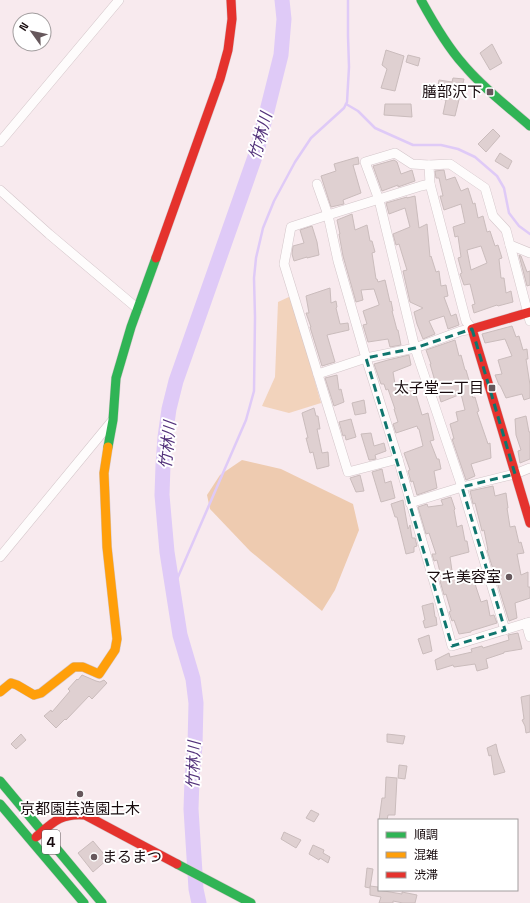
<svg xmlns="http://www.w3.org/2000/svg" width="530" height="903" viewBox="0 0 530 903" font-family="'Space Grotesk','Noto Sans JP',sans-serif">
	<rect width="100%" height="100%" fill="#f8eaee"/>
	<path fill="#f2d3bc" d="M291,296L321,403L289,413L262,406L275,377L278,302Z"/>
	<path fill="#eecbb0" d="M242,460L281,469L353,504L359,530L335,590L322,611L250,551L210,509L207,495L220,475Z"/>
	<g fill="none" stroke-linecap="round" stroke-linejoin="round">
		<g stroke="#dfcaf7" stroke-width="2.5">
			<path d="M346,104L358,111L375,128L413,145H441L458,149L475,157L497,176L504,188L509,213L519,226L530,234"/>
			<path d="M172,588L174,586L246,420L254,391L255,317L254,278L256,258L263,228L274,201L295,162L311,138L344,108L347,102L349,67L348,36V0"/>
		</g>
		<path stroke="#dfcaf7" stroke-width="15" d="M199,903L196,889L191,809L192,779L195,745L196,703L193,679L180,635L167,552L162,495L163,465L165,437L169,409L176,381L257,151L281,55L284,19L282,0"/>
	</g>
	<g fill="#dfd0d1" stroke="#cabcbc" fill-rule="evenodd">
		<path d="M492,44L502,63L490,70L480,53Z"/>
		<path d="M386,50L404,56L395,91L381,88L387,69L382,65Z"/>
		<path d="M408,55L420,58L418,66L406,62Z"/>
		<path d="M453,78L464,79L455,116L443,114L446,100L436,98L439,80L452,82Z"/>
		<path d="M385,104H411L412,117L384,115Z"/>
		<path d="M493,129L500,136L486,152L478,144Z"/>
		<path d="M500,153L512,161L508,169L495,161Z"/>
		<path d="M358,157L359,164L353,165L361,193L343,200L344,204L331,207L321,176L336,171L334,164Z"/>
		<path d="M394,160L397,162L401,174L412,170L415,181L398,187V185L382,191L373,166Z"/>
		<path d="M444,170L446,180L455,177L461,191L468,188L473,204L475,203L478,218L483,216L487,232L490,231L495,246L498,245L502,258L499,259L501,278H504L506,293L511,291L513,302L498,306L497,305L474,313L472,305L475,304L470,284L464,285L460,274L462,273L458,258L461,257L458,236L455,237L453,227L465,223L461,204L444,210L440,196H443L439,178H436L435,171ZM481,246L487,263L471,270L467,250Z"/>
		<path d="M415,196L419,228L427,224L430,257L431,256L436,272L439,271L441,286L446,285L448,296L444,297L451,316L456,314L459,325L448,329L444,316L429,321L435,334L423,339L417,324L414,312L423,308L410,302L403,271L407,270L399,244L396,245L393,234L410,227L405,208L389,214L386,203L407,197V198Z"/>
		<path d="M352,214L355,230L367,225L370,241H372L375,252L372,253L376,279H377L378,282L385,280L390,302L391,301L393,311H392L397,330H398L401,345L390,347L388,339L368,342L363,325L367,324L363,311L379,305V304L374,289L361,290L363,300L356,302L343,256L339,234H340L337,220Z"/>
		<path d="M312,226L317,242L319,255L307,258V257L294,261L292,254L293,246L304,243L300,230Z"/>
		<path d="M519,255L521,256L527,272L530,271V285L527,286Z"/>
		<path d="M330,288L331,303L336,301L337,307L336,308L340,324L348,323L349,330L327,335L335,362L322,366L310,327H311L306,313H309L306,296Z"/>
		<path d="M512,326L516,337L519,336L523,350L527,349L528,359H526L530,385V398L524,400L522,394L506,398L500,385H499L495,375L502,374L498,360L512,356L505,339L485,343L482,334Z"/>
		<path d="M455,340L459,356L461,355L465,370H466L470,384L473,398L475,397L479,411L477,412L488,444L490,443L491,458L471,464L475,476L466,480L452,439H454L450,424L458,421L456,412L465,410L461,394L441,402L430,364H431L426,350Z"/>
		<path d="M409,355L411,365L393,372L396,390L401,388V390L413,385L422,415L428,413L434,440L430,441L437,459H439L441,469L434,471L437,488L417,495L413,481L411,482L408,471L410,470L404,453L423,446L419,429H418L417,426L396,433L393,424L398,422L394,409H395L388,389L386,390L384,384H381L374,364L388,360Z"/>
		<path d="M337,375L339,390L341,389L344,402L334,406L325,378Z"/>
		<path d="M364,400L366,413L355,415L352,403Z"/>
		<path d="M314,408L316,416H318L320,429H317L322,453L328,452L329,466L317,469L313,452L310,453L306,438H308L302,413Z"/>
		<path d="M526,416L529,432H530V459L520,463L518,451L521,450L516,435L515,419Z"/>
		<path d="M351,419L356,437L346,440L345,435L343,436L339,422Z"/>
		<path d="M371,433L374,446L384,443L386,451L375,455L376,459L370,460H369L361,434Z"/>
		<path d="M382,469L385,483L391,481L395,498L381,502L372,472Z"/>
		<path d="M360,475L364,491L356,492L350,478Z"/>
		<path d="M493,486L495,496L506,493L508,508H507L510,527L515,526L519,543L521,542L524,553L517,554L521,575L528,572V587H530V598L515,603L517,618L509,621L487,550H488L484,530L482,531L475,503L473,504L470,491Z"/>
		<path d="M451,497L455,509L454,510L457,527L462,525L465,541H467L469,552L450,557L453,578L472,571L476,587L481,602L487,600L490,616L494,615L497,623L471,631V632L459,634L454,620L452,621L449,612L451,611L446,594L444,595L440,581L442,580L437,560L434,561L432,554H436L429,533L426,534L418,507L427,504L428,507L443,505L441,500Z"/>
		<path d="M403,500L408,529L410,525L412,538H415L417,546L414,547V552L406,554L397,517H395L391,504Z"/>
		<path d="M433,603L435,617H436L437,625L425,628L423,621L425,620L422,606Z"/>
		<path d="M518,633L522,649L504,652V653L486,659L488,668L477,671L475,664L454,667L453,665L437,670L435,660L449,653L450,657L472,652L471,649L482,646L483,648L509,640L508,635Z"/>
		<path d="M429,635L432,651L423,654L418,639Z"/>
		<path d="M82,675L96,681L100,682L104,680L107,683L92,699L89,696L66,720L65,719L56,728L44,716L51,710L52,712L70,691L68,689L77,679L78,680Z"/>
		<path d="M530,695V732L526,733L525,726L522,720L524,719L521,697Z"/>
		<path d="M21,734L26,740L16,749L11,744Z"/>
		<path d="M387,734L405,736L403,744L387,742Z"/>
		<path d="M496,744L498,753L505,772L494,775L491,755L489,756L487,748Z"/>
		<path d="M399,765L407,766L405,779L398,778Z"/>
		<path d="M386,777L397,778L395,815H388L387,820H379L382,798H385Z"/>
		<path d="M311,810L319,814L314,822L306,818Z"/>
		<path d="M284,832L301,840L296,848L281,839Z"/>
		<path d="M93,841L108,859L93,872L78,853Z"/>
		<path d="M313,845L324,850L323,853L330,857L328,863L320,858L319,860L309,854Z"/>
		<path d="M367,868L373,869L370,888L365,887Z"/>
		<path d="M370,886L378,887V890L402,894V892L417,895L415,903H403L393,901V903H379L381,897L370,895Z"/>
	</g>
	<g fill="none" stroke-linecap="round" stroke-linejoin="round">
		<g stroke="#d4c6ca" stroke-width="10">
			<g id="street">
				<path d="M0,142L119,0"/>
				<path d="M429,165L412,164L395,153L365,162L379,200L415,348L462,487L505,630"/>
				<path d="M317,184L328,215L338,261L366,358L398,459L442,609L452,646L530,622"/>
				<path d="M0,190L49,234L138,309"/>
				<path d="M510,245L530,321"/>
				<path d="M472,329L466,321L430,184L429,165L450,164L485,188L493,216L506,230L510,245L530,253"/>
				<path d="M318,374L366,358L415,348L461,331L472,329"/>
				<path d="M398,459L348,472L284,264L291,227L328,215L421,186L430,184"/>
				<path d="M410,503L462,487L515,474L530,468"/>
				<path d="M0,557L112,421"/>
				<path d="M526,623L530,637"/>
			</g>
		</g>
		<g stroke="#d4c6ca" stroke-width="10">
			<g id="fast">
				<path d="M421,0C433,22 446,45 463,64C482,87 507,106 530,126"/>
				<path d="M108,447L113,420L116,378L131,327L156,258"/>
				<path d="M0,781L102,903"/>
				<path d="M0,804L84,903"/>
				<path d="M177,864L251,903"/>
			</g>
		</g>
		<g stroke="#d4c6ca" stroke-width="10">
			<path id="slow" d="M0,692L11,683L17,685L34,695L41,693L74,667H83L99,674L115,650L117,639L107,547L104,473L108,447"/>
		</g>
		<g stroke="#d4c6ca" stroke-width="10">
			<g id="jam">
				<path d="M156,258L220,79L228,50L232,19L231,0"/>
				<path d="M530,312L472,329L530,523"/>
				<path d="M36,837C53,822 61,813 85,815L177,864"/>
			</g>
		</g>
		<use href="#street" stroke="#fefcfc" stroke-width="9"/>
		<use href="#fast" stroke="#30b455" stroke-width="9"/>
		<use href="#slow" stroke="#ff9f0a" stroke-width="9"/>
		<use href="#jam" stroke="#e5322d" stroke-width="9"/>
	</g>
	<path fill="none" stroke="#0f766e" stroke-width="3" stroke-dasharray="8 5" stroke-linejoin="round" d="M472,329L515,474L462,487L505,630L452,646L366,358L415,348Z"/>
	<g fill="#66585c" stroke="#fff" stroke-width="1.5">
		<rect x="486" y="88" width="8" height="8" rx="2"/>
		<rect x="488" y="384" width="8" height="8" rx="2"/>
		<circle cx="509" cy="577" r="4"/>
		<circle cx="80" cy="794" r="4"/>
		<circle cx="94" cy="857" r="4"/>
	</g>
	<g text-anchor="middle" stroke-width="4" stroke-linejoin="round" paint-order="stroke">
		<rect fill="#fff" stroke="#5d5456" stroke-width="1" x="42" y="830" width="18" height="24" rx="3"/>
		<g font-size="14" font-weight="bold" fill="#170a0d">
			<text x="51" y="847">4</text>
		</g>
		<g font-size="15" fill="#170a0d" stroke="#fff" text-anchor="end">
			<text x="482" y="97">膳部沢下</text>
			<text x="484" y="393">太子堂二丁目</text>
			<text x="501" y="582">マキ美容室</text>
			<text x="80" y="814" text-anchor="middle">京都園芸造園土木</text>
			<text x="102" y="862" text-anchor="start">まるまつ</text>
		</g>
		<g font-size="16" font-style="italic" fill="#53327b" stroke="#fff">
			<text transform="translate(260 136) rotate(-75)" y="6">竹林川</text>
			<text transform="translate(167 445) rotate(-84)" y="6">竹林川</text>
			<text transform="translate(193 765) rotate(-88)" y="6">竹林川</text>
		</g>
	</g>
	<rect x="378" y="819" width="140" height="72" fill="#ffffff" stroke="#a29d9e"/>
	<rect x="386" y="832" width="20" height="6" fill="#30b455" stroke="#a29d9e"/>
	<text x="414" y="839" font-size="12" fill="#170a0d">順調</text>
	<rect x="386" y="852" width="20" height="6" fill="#ff9f0a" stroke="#a29d9e"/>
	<text x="414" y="859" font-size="12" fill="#170a0d">混雑</text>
	<rect x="386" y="872" width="20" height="6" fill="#e5322d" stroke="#a29d9e"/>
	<text x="414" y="879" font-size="12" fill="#170a0d">渋滞</text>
	<g transform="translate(32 32) rotate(303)"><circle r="19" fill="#ffffff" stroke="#a29d9e"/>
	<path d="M0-3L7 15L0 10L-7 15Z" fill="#66585c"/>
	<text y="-6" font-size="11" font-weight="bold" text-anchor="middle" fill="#170a0d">N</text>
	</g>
</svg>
